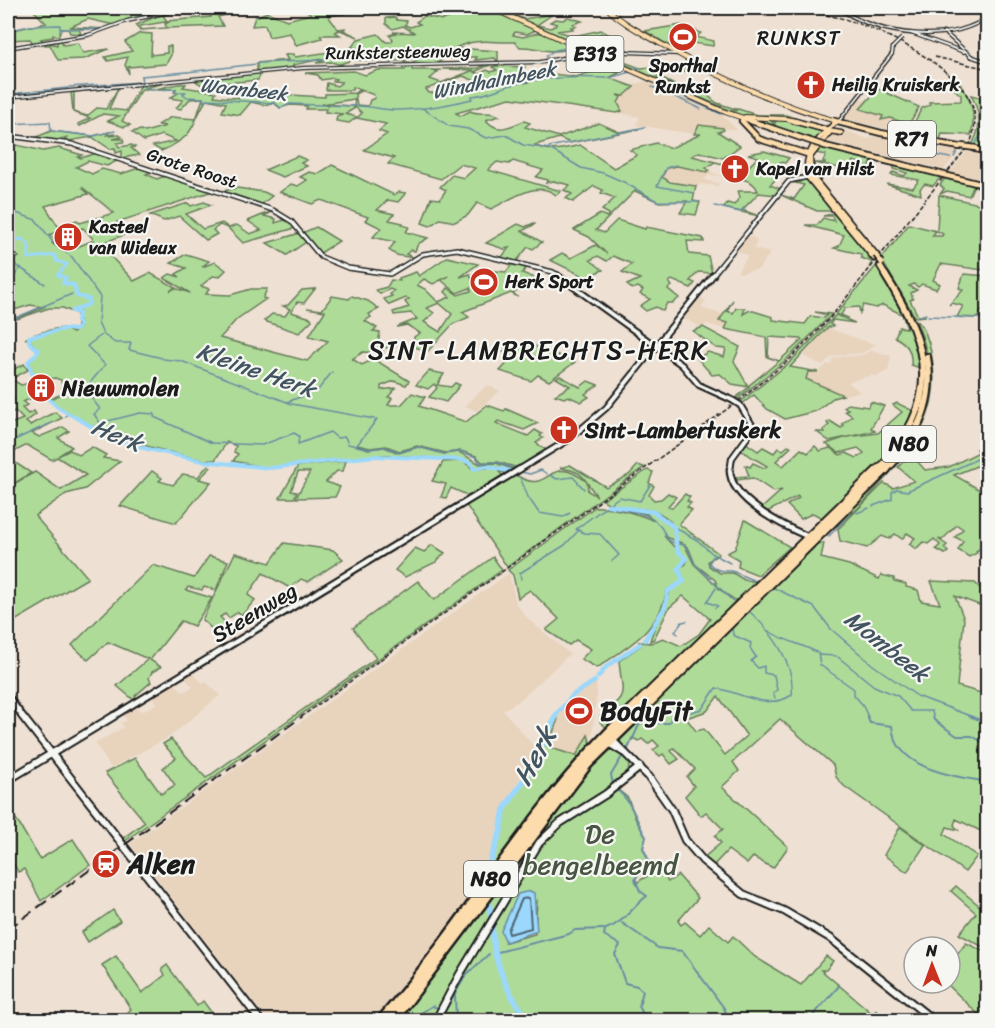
<svg xmlns="http://www.w3.org/2000/svg" width="995" height="1028" viewBox="0 0 995 1028" font-family="Sriracha,sans-serif">
	<rect width="100%" height="100%" fill="#eee1d3"/>
	<filter id="ink" filterUnits="userSpaceOnUse"><feTurbulence type="fractalNoise" baseFrequency=".0167" numOctaves="2"/><feDisplacementMap in="SourceGraphic" scale="12" xChannelSelector="R" yChannelSelector="G"/><feConvolveMatrix kernelMatrix="1 2 1 2 8 2 1 2 1" color-interpolation-filters="sRGB"/></filter>
	<g filter="url(#ink)">
		<g fill="#e8d3bd">
			<path d="M710,8H796L842,18L810,13L752,12Z"/>
			<path d="M648,80L721,114L737,130L699,125L694,134L636,125L640,117L618,113L622,111L611,100L628,86Z"/>
			<path d="M858,98L868,100L861,109L884,117L882,120L890,118L909,124L904,133L844,119Z"/>
			<path d="M838,128L868,139L877,136L959,151L944,170L826,141Z"/>
			<path d="M967,152L987,154V182L949,173Z"/>
			<path d="M677,166L705,170L723,176L708,175L705,180L719,183L718,186L700,184L697,187L662,178L667,168Z"/>
			<path d="M747,236L755,238L757,243L753,248L770,253L759,269L742,273L737,272L748,256L736,250Z"/>
			<path d="M697,297L706,300L701,308L724,315L728,323L725,329L707,324L702,328L681,317Z"/>
			<path d="M827,328L873,344H876L863,353L833,356L822,365L803,356Z"/>
			<path d="M872,350L891,356L888,371L875,377L872,375L848,382L860,392L843,395L805,379L808,372L817,373L827,364L830,365L833,358L863,355Z"/>
			<path d="M487,385L500,391L477,411L465,406Z"/>
			<path d="M509,573L516,604L529,620L570,654L519,701L503,710L537,750L504,806L482,885L439,943L375,1020H267L130,844Z"/>
			<path d="M192,672L203,684L206,682L220,695L171,736L111,768L95,743L124,727L121,723L127,720L122,714L135,706L142,712L157,703L152,696L174,682L183,692L193,687L184,676Z"/>
			<path d="M596,682L597,692L591,745L588,735L576,756L547,747L557,715L576,695Z"/>
		</g>
		<g fill="#afdb99" stroke="#667c5a" stroke-width="1.5" fill-rule="evenodd">
			<path d="M29,8H186L169,12L167,8L147,12L150,16L114,25L88,19L70,27L107,29H79L81,34L70,33L68,29H61L59,36L53,35V37L41,39L44,41L33,43L30,39L9,40L8,44V31L46,23L31,8L23,9Z"/>
			<path d="M303,8H318L323,11L335,8H365L361,9L364,11L328,16L338,29L346,28L343,30L358,37L340,30L335,32L340,35H320L322,38L296,45L290,33L269,37L265,25L252,26L255,17L267,12L287,20L311,14Z"/>
			<path d="M439,8H490L536,30L527,34L515,32L513,35L523,37L541,32L589,52L572,56L586,52C573,46 567,51 553,51C541,51 534,46 520,47L515,42C490,43 479,37 455,48L498,51V63L495,58L475,60L477,57H472L445,58L436,64L413,65L401,61L410,63L417,60L414,58L401,61L352,60L340,64L345,66L331,62L316,63L325,60L322,59L293,65V69L257,72V63L288,60L285,55L293,54L295,57L330,52L333,58L347,52L360,54L362,51L359,48H351L358,39L378,34L386,42H391L393,39L389,35L396,33L393,32L415,33L403,26L393,29L386,24V18L395,17L397,20L407,21L405,25L410,27L420,24L416,22L425,16L442,20L453,17Z"/>
			<path d="M496,8L513,12L520,8H553C544,12 537,6 528,8C518,10 520,12 514,15L524,19L553,14L537,25L551,28L557,24L550,22L555,19L563,20L568,17L582,21L573,24L576,26L571,27L573,29L557,31L574,36L601,30L608,34L600,36L608,38L602,40L603,42L619,43L614,47L632,51H611L605,55L640,68L684,65L680,67L695,73L678,70L657,76L686,91L705,86L711,90L707,95L717,103L736,109L731,111L724,108L596,52L607,50L599,38L602,33L597,36L603,50L594,51Z"/>
			<path d="M213,10L225,15L218,17L223,26L167,28L165,24L171,21L140,26L142,30L166,28L140,30L136,25L162,14L167,21L211,17L208,12Z"/>
			<path d="M681,25L701,33L696,37L714,41L713,46L686,42L674,49L644,33L668,45L645,31Z"/>
			<path d="M140,33L152,34L151,55L167,53V46H171V55L166,64L128,67L129,74L125,65L128,57L108,61L105,57L132,51L125,42Z"/>
			<path d="M61,40L63,45L78,43L83,53L109,49L84,59L58,60L50,45H45V42L57,45V41Z"/>
			<path d="M492,64L474,72L479,74L487,70L491,72L497,70L492,67L495,66L525,67L517,77L525,83L532,81L538,72L576,77L602,68L619,73L609,78L634,87L624,96L617,95L621,97L618,103L622,111L617,113L510,98L456,113L461,116L470,111C481,116 489,110 499,116L486,120C498,134 508,127 524,121L530,123L525,127L559,137L599,123L619,132L639,129L570,143L559,138L535,145C548,153 565,149 580,145L614,168L637,155L630,150L656,143L671,148L701,134H694L699,125L723,128L724,130L718,132L740,146L723,158L699,152L692,156L731,166L715,162L706,168L709,170L707,172L677,166L667,168L662,177L670,182L696,186L693,201L700,202L696,215L680,213L687,201L659,202L635,191L596,230L604,233L617,220L645,229L646,227L703,238L704,242L687,241L689,254L708,256L712,273L698,272L690,281L695,283L691,288L672,280L669,282L672,286L668,289L679,298L673,303H667L663,311L656,307L646,311L640,306L650,299L640,294L643,290L638,287L632,289L627,285L640,279L622,272L632,264L613,256L607,261L598,256L590,260L603,270L585,277L550,260L562,253L571,258L596,245L607,254L589,237L574,230L600,214L607,217L609,214L602,210L615,198L601,193L603,190L594,186L573,202L566,198L572,194L564,190L570,185L553,181L546,183L548,180L536,177L543,170L513,161L509,164L497,162L488,170L561,191L556,195C538,179 510,200 491,209L477,203L468,215L455,222L440,219L430,226L422,223L431,198L440,199L446,190L440,187L452,175L464,178L475,168L460,164L441,179L388,164L394,158L364,150L387,134L379,131L386,124L357,118L362,113L354,106L355,99L322,104L353,106L355,108L345,114L357,117L349,123L336,121L337,116L343,114L325,112L326,109H306L307,106L290,105L280,108L274,103L264,105L251,102L240,115L222,112L226,103L207,99C189,126 199,134 161,151L153,146L176,141L162,135L144,141L132,132L141,130L145,132L166,126L158,125L171,117L196,119L203,98L190,99L181,109L176,108L183,100L170,98L178,93L174,92L176,89H142L122,121L130,125L124,127L108,121L119,116L103,114L80,126L78,124L90,118L73,112L71,92L119,87L109,109L126,111L141,85L169,82L145,88C161,92 172,82 186,84L183,87L216,92L214,96C226,98 243,99 254,93L325,97V94L355,93L358,90L361,91L355,94L357,105L368,106L370,100L375,98L374,95L353,87L352,90H326L327,83L337,86L342,82L333,81L336,79L333,78L321,80L318,75L305,73L354,71L365,75L378,70H405L407,66H412V70H441L432,71L438,72L430,79L441,83L474,70L442,69L478,68L485,65H448ZM463,76L485,85L471,91L439,88L464,92L429,93L426,89ZM118,88L106,109L97,108L87,116L74,112V92Z"/>
			<path d="M261,73L258,80L202,85L194,80Z"/>
			<path d="M958,81C971,97 977,114 971,135L942,134L940,139L908,134L922,108L930,105L929,102L961,101V95L954,89L959,88L952,84L960,86L955,82Z"/>
			<path d="M878,89L919,107L909,124L890,118L881,120L883,116L860,109Z"/>
			<path d="M971,95L979,97L981,104L987,106V148L971,146C982,129 981,113 971,95Z"/>
			<path d="M738,109L757,115H786L823,128L832,123L822,128L787,120L822,132L817,140L777,127L774,124L777,120L772,122L776,128L733,112Z"/>
			<path d="M51,131L93,136L109,132L107,135L115,134L110,136L119,135L122,137L113,139H123L124,142L117,143L119,147L132,145L135,147L131,148L139,155L122,158V151L116,153L115,148L110,149L92,137L63,142L67,137L53,141L32,139Z"/>
			<path d="M12,144L43,151L59,148L82,155L78,157L81,158L97,153L119,160L107,166L88,161L76,167L92,174L102,169L121,174L142,167L156,170L146,174L157,179L168,175L216,190L117,222L127,234L99,244L134,281L150,273L175,287L170,291L175,288L190,293L164,278L170,274L180,277L176,274L186,268L171,263L186,254L209,261L202,267L215,262L226,270L219,277L213,276L201,286L209,289L206,294L230,295L251,289H267L263,298L266,299L237,319L220,338L307,361L328,341L309,336L325,311L307,308L322,310L332,296L349,299L352,296L368,301L379,309L369,314L371,317L365,321L377,328L373,331L380,332L378,345H395V347L383,348V353L363,352L352,359L362,365L374,359L409,381L406,385L394,381L381,386V390L396,388L388,397L392,398L388,405H401L412,393L425,397L419,406L466,422L487,405L504,411L506,409L538,423L524,430L498,421L496,423L528,436L535,430L542,434L540,436L543,438L536,443L548,451L518,468L498,462H482L476,456L461,451L446,453L417,446L400,451L386,446L370,448L357,445L368,449L384,447L399,453L418,447L444,454L459,452L480,464L496,463L515,470L513,471L488,465L476,468L465,460L384,455L269,468L233,461L238,454L234,452L236,446L227,442L215,460H204C146,447 98,436 49,400L63,393L61,380L55,378L35,381L29,361L40,351L29,340L33,336L25,339C33,333 63,325 72,330L65,328L54,332L65,329L73,333L81,327L78,318L80,312L72,310L79,313L76,321L79,326L76,329L77,326V314L63,308H49L8,322L44,307L30,305L8,312V256L14,260L19,257L12,252L8,254V235L9,240L15,239L11,238L8,224L12,219L8,218V145ZM82,187L114,213L80,223L77,220L58,226L45,206L88,194ZM83,228L87,232L101,228L88,233L94,240L77,247L74,244L66,246L62,242L54,245L52,243L59,241L49,235C61,228 71,233 83,228Z"/>
			<path d="M822,146L942,176L933,186L925,184L920,189L921,195L886,184L913,188L919,180L891,175L893,172L904,176L907,173L894,169V166L872,161L869,167L853,161L849,170L841,168L845,166L842,165L840,168L814,163L815,172L831,175L815,173L812,163H825L823,161L826,155L816,153Z"/>
			<path d="M764,151L789,158L785,163L780,162V168H782L779,174H775L774,176L777,178L770,185L781,189L776,195L759,193L742,210L759,216L724,208L727,203L734,205L740,197L738,191H758C753,178 739,179 724,176L729,172L741,174L758,157L748,154Z"/>
			<path d="M297,156L307,160L301,163L307,166L283,177L265,170Z"/>
			<path d="M332,165L394,195L399,192L406,193L398,202L388,200L377,210L394,214L389,220L403,223L402,225L409,227L406,232L428,238L418,244L415,251L411,250L406,254L414,258L396,255L389,250L395,242L373,237L381,228L365,220L368,217L321,200L312,204L280,192L291,184L298,186L307,180L300,177L309,172L318,174Z"/>
			<path d="M946,177L987,186V188L974,185L969,196L947,191L940,194L944,189L940,185Z"/>
			<path d="M801,179H807L834,211H817L781,195L794,199L804,185L791,182H800Z"/>
			<path d="M237,188L264,192L272,196L261,205L223,191Z"/>
			<path d="M939,195L984,205V214L987,215L988,251H985L983,270L941,264L933,280L940,284L936,289L922,284L918,287L914,284L909,286L917,290L911,293L913,299L910,300L918,316H926L915,317L881,259L909,224L936,231L932,236H942L943,234L937,231Z"/>
			<path d="M204,202L211,205L186,214L203,229L222,223L229,228L237,225L250,234L261,230L248,221L272,211H274L264,216L276,219L275,223L288,219L295,228L243,243L228,228L220,225L213,230L217,234L206,240L179,216L164,221L150,215L188,203L191,206Z"/>
			<path d="M835,213L874,261L869,267L872,262L861,258V254L834,248L839,246L844,235L805,225H817L823,218L834,221L832,216H823Z"/>
			<path d="M534,223L535,224L522,231L542,242L533,249L528,247L516,262L501,258L509,248L504,249L486,243L518,224L525,227Z"/>
			<path d="M316,227L339,241L319,254L302,233Z"/>
			<path d="M300,233L306,242L287,255L267,243Z"/>
			<path d="M447,257L478,264L460,277L470,274L476,291L473,275L487,273L486,270L506,272L513,263L528,266L522,273L540,280L522,287L513,286L512,290L518,291L513,293L518,297L511,293L462,312L469,317L453,324L428,351L414,347V337L420,333L407,325L397,327L417,319L411,313L394,315L393,312L409,307L405,302L409,299L406,298L389,305L384,299L392,296L390,294L394,291L390,289L380,294L376,290L387,287L391,280L400,281L399,278L416,272L419,276ZM449,276L441,280L457,293L470,288L471,291L458,295L448,288L445,292L450,297L438,302L425,289L417,285L424,279L433,284ZM439,303L452,314L440,332L424,322L434,313L427,308Z"/>
			<path d="M877,265L905,316L883,305L876,308L863,305L860,313L859,307L845,308L841,315L848,318L836,314Z"/>
			<path d="M964,274L987,276V309L981,311L978,318L957,317L963,306L952,303L949,305L963,290L959,288Z"/>
			<path d="M315,289L304,303L297,302L291,312L311,318L312,320L299,333L264,321L272,314L285,316L290,309L283,306L288,305L302,290Z"/>
			<path d="M733,300L727,311L733,313L736,308H745L743,314L750,310L773,317V320L805,324L811,316L824,318L827,315L815,312L832,314L787,359L735,401L733,400L749,387L732,384L720,374L712,375L697,358L708,352L724,357L726,349L716,348L693,331L703,327L740,347L734,361L748,386L779,361L767,357L766,337L725,329L728,323L719,321ZM769,337L801,339L802,340L779,361L768,357Z"/>
			<path d="M836,315L855,323L833,320L830,324L833,326L827,328L790,367L818,372H808L806,379L843,395L833,398L816,411L785,419L767,409L754,395L742,404L739,403L789,363Z"/>
			<path d="M903,317H906L923,367L917,413L882,464L824,519L813,513L801,519L787,505L799,498L798,496L765,513L760,510L782,490L774,492L753,478L737,480L736,477L749,476L745,465L750,467L753,463L764,468L767,466L740,450L746,443L758,451L763,447L774,453L778,448L783,450L788,446L791,447L776,461L783,466L801,449L808,453L815,446L820,451L830,448L840,455L846,453L857,458L864,453L858,448L839,453L826,444L847,437L878,433L902,412L893,405L897,403L913,411L918,396L920,368L911,365C912,350 907,344 895,337L899,327L907,328Z"/>
			<path d="M916,320C924,325 929,342 931,352C943,408 917,445 880,484C867,499 853,515 837,526L835,524C902,457 958,423 916,320Z"/>
			<path d="M527,343L575,362L549,381L538,375L531,381L500,371L513,357L503,352L505,350L513,353Z"/>
			<path d="M24,364L28,370L11,379L21,385L30,383L38,395L23,402L27,405L22,408L28,414L34,411L36,414L26,422L30,425L55,412L62,418L32,433L39,437L63,427L69,431L58,438L72,447L58,456L70,450L79,455L92,447L106,455L103,458L120,461L85,489L66,494L35,516L88,578L8,625V458L31,473L10,486L35,472L61,490L86,475L57,457L52,460L27,445L8,455V418L13,423L23,419L15,411L8,414V401L14,399L8,396V372Z"/>
			<path d="M429,371L444,374L437,385L451,387L455,383L460,385L446,402L429,397L437,388L434,384L428,389L416,385Z"/>
			<path d="M560,376L580,387L588,381L598,385L585,394L589,397L581,402L568,396L564,398L555,395L570,386L556,378Z"/>
			<path d="M871,402L884,406L871,428L875,431L829,441L817,432H825L823,430L829,425L827,423L830,421L841,428L844,426L842,424L852,416L845,411L848,409L844,407L848,404L868,407Z"/>
			<path d="M987,445V462L954,475L987,494L983,498L987,497V544L976,551L977,553L969,557L958,550L963,541L955,537L963,529L957,525L942,540L938,539L947,545L944,548L948,552L945,554L936,549L940,545L934,539L928,544L923,542L916,549L909,544L915,538L907,533L902,539L895,534L889,539L882,536L867,548L840,541L838,529L884,483L893,488L914,481L898,467L911,454L925,470L949,467L979,452L977,449Z"/>
			<path d="M346,461L343,471H337L326,482L340,487L335,497L296,498L310,472H298L291,491L297,492L294,498H280L298,466Z"/>
			<path d="M463,461L474,470L491,467L511,473L499,472L503,476L471,497L451,488L446,498L441,497L446,484L432,481L443,462Z"/>
			<path d="M208,465L211,467L199,479L211,482L176,523L120,506L152,471L162,478L159,481L173,485L183,474L198,477Z"/>
			<path d="M570,465L606,487L629,475L638,465L644,467L507,567L466,505L516,475C552,498 546,450 587,482L588,491L597,496C583,480 586,471 560,468Z"/>
			<path d="M647,470L653,472L649,483L654,486L649,495L654,500L661,499L668,493L676,497L668,506L672,508L685,494L690,497L687,501L691,503L687,507L692,510L679,524L719,554L708,561L709,566L720,573H733L744,580L759,582L738,602L719,589L715,580L695,564L689,549L684,544L694,564L736,604L606,727L600,722V716C630,693 622,696 619,661L641,645L639,642L651,643L663,638L681,646L699,634L710,619L683,596L669,608L654,639L650,641C655,622 667,609 670,591L685,581L679,568L686,564L687,559L679,552L677,545L682,543L665,537C671,545 681,551 685,560L677,569L683,581L667,590C659,631 630,645 597,668L581,659L591,649L576,640L569,645L546,630L559,619L530,590L518,598L513,575L508,570L595,507C604,505 645,515 653,521L647,514L613,508L653,512L672,524C657,501 624,514 603,500Z"/>
			<path d="M745,520L790,547L758,575L738,567L739,560L727,553L735,549Z"/>
			<path d="M284,543L333,550L343,559L308,582L301,579L290,588L263,573L248,595L255,600L242,615L238,612L229,618L225,614L220,617L231,629L218,634L202,620L235,553L270,563Z"/>
			<path d="M819,543H824L821,558L849,565L879,579L881,575L894,578V581L906,584V587L918,590L921,601L940,604L931,581L975,583L980,588L987,589V608L955,596L964,619L957,686L988,695L987,834L956,819L954,825L958,830L947,827L944,834L977,856L965,872L844,786L836,777L833,765L780,719L733,762L739,771L722,787L788,847L773,868L753,857L747,864L728,850L712,867L702,859L721,843L715,836L723,829L706,812L701,816L685,796L694,786L687,777L695,769L674,748L671,751L679,759L671,764L663,754L660,756L653,750L659,746L653,740L648,744L642,739L639,741L632,738L627,751L621,744L619,735ZM718,696L747,736L725,755L704,729L696,731L686,718L707,711Z"/>
			<path d="M432,545L445,553L436,562L405,577L395,570L415,548L424,552Z"/>
			<path d="M209,556L228,561L216,590L204,587L202,590L188,587L186,590L212,598L194,626L181,621L150,660L161,667L152,672L149,678L151,682L135,696L137,699L135,701L117,686L148,659L108,642L88,660L72,645L153,565L194,578Z"/>
			<path d="M493,557L502,570L125,841L123,838L145,822L105,773L135,758L161,794L175,785L163,768L176,758L163,744L171,739L206,778L376,658L353,628L418,581L434,600Z"/>
			<path d="M555,718L558,719L548,747L576,756L588,735L591,745L550,790L488,875V867L502,832L506,810L529,775Z"/>
			<path d="M609,749L619,752L630,762L628,771L617,783L547,832L450,988L434,1020H396L469,928L584,773Z"/>
			<path d="M617,789L628,798L636,820L646,837L643,848L649,861L645,869L636,874V883L659,869L668,882L678,875L698,898L678,921L681,925L685,922L700,935L709,925L728,942L733,936L755,957L801,985L826,956L833,961L826,970H821L873,1014L876,1010L888,1020H528L520,1010L512,993L518,1011L526,1020H438L448,1000L541,845L562,826ZM537,901L535,934L506,942Z"/>
			<path d="M16,819L40,859L73,839L90,865L41,901L24,869L18,872L8,853V824Z"/>
			<path d="M900,827L925,845L907,872L884,855Z"/>
			<path d="M956,886L981,907L987,901V949L959,934L976,913L951,891Z"/>
			<path d="M113,910L120,921L88,942L82,932Z"/>
			<path d="M966,943L987,953V1016L981,1011L979,1015L946,983H950V964Z"/>
			<path d="M116,956L142,993L165,975L162,969L167,965L197,1006L203,1001L217,1020H121L131,1009L102,965Z"/>
		</g>
		<path fill="#9bd8fc" stroke="#688da2" stroke-width="1.5" d="M530,891L534,893L537,931L506,942L501,931L518,894Z"/>
		<g fill="none" stroke-linecap="round" stroke-linejoin="round">
			<path stroke="#4f6776" stroke-width="2" d="M529,898L531,928L509,934L508,930L522,899Z"/>
			<g stroke="#688da2" stroke-width="1.5">
				<path d="M8,31L29,26L60,25V29H104"/>
				<path d="M549,59L546,56L555,50L573,47"/>
				<path d="M258,63L324,60"/>
				<path d="M634,69L639,68L636,67"/>
				<path d="M187,72L257,64"/>
				<path d="M548,78L551,74V63"/>
				<path d="M609,78L630,72"/>
				<path d="M643,78L721,114"/>
				<path d="M142,83L141,76L187,72"/>
				<path d="M142,85L150,90L176,89L175,92H186L183,94L187,97L203,98L204,102L207,99L275,103L281,108L290,104L353,106"/>
				<path d="M69,87L140,82"/>
				<path d="M652,87L667,93"/>
				<path d="M667,93L701,109"/>
				<path d="M8,94L68,88"/>
				<path d="M354,106C369,105 381,110 396,110C422,110 447,105 472,99V96C486,95 495,90 508,86C536,77 577,77 607,78"/>
				<path d="M422,108L449,126L468,129L486,138L506,135L523,145L550,149L581,168L603,173L626,183"/>
				<path d="M8,124L50,122L51,131L93,136L115,131"/>
				<path d="M976,143L984,130L981,128L982,104"/>
				<path d="M549,147L645,127"/>
				<path d="M934,155L950,158"/>
				<path d="M954,157L957,152"/>
				<path d="M676,165L666,168L657,186L694,193"/>
				<path d="M627,184L657,201L699,202"/>
				<path d="M715,206L740,212L745,208"/>
				<path d="M8,210L36,220L56,246L72,257L100,297L98,323L103,334L87,346L105,365L89,384L94,392L102,393L92,399L100,409L94,414L100,423L140,413L154,414V417L212,443L262,445L294,433L299,436L298,444L330,432L337,438L345,437L348,444L370,449L385,447L400,452L418,447L445,454L459,451L476,457L480,463L496,462L516,469"/>
				<path d="M8,260L45,284"/>
				<path d="M16,297L9,284L21,267"/>
				<path d="M920,316L926,314"/>
				<path d="M928,316L952,317"/>
				<path d="M954,317L968,318"/>
				<path d="M970,318H982"/>
				<path d="M8,321L72,294"/>
				<path d="M104,335L115,343H131L129,350L162,358"/>
				<path d="M163,359L181,361L292,404L374,419"/>
				<path d="M318,390L332,372"/>
				<path d="M287,402L316,391"/>
				<path d="M65,416L68,414"/>
				<path d="M368,431L377,419"/>
				<path d="M8,443L51,423"/>
				<path d="M357,445L367,432"/>
				<path d="M521,472L530,474L541,470L547,474"/>
				<path d="M550,475L557,479L573,477L584,489"/>
				<path d="M520,477L528,497L539,513L563,517L570,513"/>
				<path d="M873,506L892,499V492L897,489L907,491L984,456L983,451L988,450"/>
				<path d="M610,507C637,513 656,511 668,540L674,543"/>
				<path d="M857,513L869,508"/>
				<path d="M674,527L697,540L714,555L709,563C716,571 721,571 731,571C738,572 748,580 758,581"/>
				<path d="M829,536L853,511"/>
				<path d="M678,543L687,547L695,564L735,603"/>
				<path d="M715,555L730,563"/>
				<path d="M612,561L619,555L600,534L584,533L576,529L619,497L640,501L650,485"/>
				<path d="M521,579L520,573L565,545L578,531"/>
				<path d="M758,580L766,574"/>
				<path d="M772,587L814,607L831,629L873,665L917,696L973,717"/>
				<path d="M715,608L718,606L707,602L716,588"/>
				<path d="M769,631C784,641 802,644 818,653L820,665L854,689V695L862,704L868,717"/>
				<path d="M678,634L675,632L682,622L687,621"/>
				<path d="M819,655L836,656"/>
				<path d="M838,657L874,686L898,696L911,711H932L933,717"/>
				<path d="M671,717L702,709L716,688C742,693 767,711 792,695C795,663 772,632 749,611L732,628L733,635L751,643L750,648L756,657L751,661L758,668L764,666V673L774,675L777,690L773,693L775,698"/>
			</g>
			<g stroke="#688da2" stroke-width="2">
				<path d="M867,716L870,723L892,726C896,770 954,776 988,782"/>
				<path d="M933,716L934,720L957,736H972L988,745"/>
				<path d="M969,716L988,723"/>
				<path d="M627,751L640,723H669L672,716"/>
				<path d="M613,784L611,775L623,755"/>
				<path d="M622,923L658,948L682,951L724,1008L729,1020"/>
				<path d="M606,929C625,922 631,908 647,896L640,891L635,879L649,861L643,848L646,837C636,821 632,801 617,790"/>
				<path d="M605,930L604,935L620,945L615,954L625,983L637,986L643,991L639,1006L646,1020"/>
				<path d="M498,952L569,934L575,930L604,929"/>
				<path d="M455,996L456,1020"/>
				<path d="M445,1011L466,975L489,954"/>
				<path d="M410,1020L432,1006L438,1008"/>
				<path d="M809,1020L839,986"/>
			</g>
			<g stroke="#9bd8fc" stroke-width="3">
				<path d="M8,218L11,220L8,223"/>
				<path d="M8,227L11,240L21,239L29,244V258L55,255L56,261L67,264L58,275L61,276"/>
			</g>
			<path stroke="#9bd8fc" stroke-width="4" d="M58,275L66,278L63,283L74,285L77,296L89,299V304L72,311L79,313L77,321L80,326L76,330L65,329L29,337V342L39,351L28,362L38,390L59,408L101,432L134,446L203,461L270,468L374,456L462,460L471,463L474,469L487,466L507,471"/>
			<g stroke="#9bd8fc" stroke-width="4.5">
				<path d="M501,469L512,472"/>
				<path d="M608,505L654,512L674,527L677,550L686,559L678,569L684,581L668,591L665,607L645,640"/>
				<path d="M598,677L606,667L640,644"/>
				<path d="M554,717L573,695L595,681"/>
			</g>
			<g stroke="#9bd8fc" stroke-width="6">
				<path d="M484,880L501,830L504,810L527,775L556,716"/>
				<path d="M489,904L491,917"/>
				<path d="M492,927C493,961 507,993 528,1020"/>
			</g>
			<g stroke="#1c1c1c" stroke-width="4.5">
				<g id="secondary-far4">
					<path d="M844,8L843,11C882,36 949,44 988,17"/>
					<path d="M944,32L971,56"/>
					<path d="M911,33L964,52"/>
					<path d="M8,48L88,35L127,21L188,8"/>
					<path d="M599,51L678,54"/>
					<path d="M970,56L988,62"/>
					<path d="M8,97L303,68L540,62L585,54"/>
					<path d="M839,121L892,54L893,47"/>
				</g>
			</g>
			<g stroke="#1c1c1c" stroke-width="6">
				<g id="secondary-far3">
					<path d="M8,136L72,144L273,210L291,221L321,257L348,268L390,274L423,254L457,249L553,272L559,276"/>
					<path d="M712,276L789,181L808,177"/>
				</g>
			</g>
			<g stroke="#1c1c1c" stroke-width="8">
				<g id="secondary-far2">
					<path d="M557,275L682,365L699,385L732,400"/>
					<path d="M517,471L568,440L606,408L713,275"/>
					<path d="M730,471L732,458L754,428L740,405"/>
				</g>
			</g>
			<g stroke="#1c1c1c" stroke-width="9">
				<g id="secondary-far1">
					<path d="M730,469C729,501 786,527 811,538"/>
					<path d="M8,696L23,717"/>
					<path d="M112,717L520,469"/>
				</g>
			</g>
			<g stroke="#1c1c1c" stroke-width="10">
				<g id="secondary">
					<path d="M22,716L260,1020"/>
					<path d="M612,740L649,777L672,810L685,840L703,861L743,894L784,911L830,938L933,1020"/>
					<path d="M607,742L623,752"/>
					<path d="M8,780L114,716"/>
					<path d="M436,1020L460,974L539,843L560,823L606,794L640,767"/>
				</g>
			</g>
			<g stroke="#1c1c1c" stroke-width="7">
				<g id="primary">
					<path d="M829,131L841,133"/>
					<path d="M810,174L820,177"/>
					<path d="M811,175L810,157L830,132"/>
					<path d="M808,177C802,152 819,138 836,122"/>
				</g>
			</g>
			<g stroke="#1c1c1c" stroke-width="6">
				<g id="highway-far4">
					<path d="M491,8L725,112L755,122"/>
					<path d="M607,8C622,23 642,33 661,44C717,77 776,104 839,122"/>
					<path d="M745,117L787,119L799,122"/>
				</g>
			</g>
			<g stroke="#1c1c1c" stroke-width="8">
				<g id="highway-far3">
					<path d="M742,121L759,139L807,154"/>
					<path d="M751,121L813,142"/>
					<path d="M794,121L827,130"/>
					<path d="M834,121L881,133L960,147"/>
					<path d="M825,146L940,174"/>
					<path d="M975,149L988,151"/>
					<path d="M952,177L988,186"/>
					<path d="M874,258L808,177H812L876,255"/>
					<path d="M880,266L886,276"/>
				</g>
			</g>
			<g stroke="#1c1c1c" stroke-width="10">
				<g id="highway-far2">
					<path d="M878,471C941,400 933,351 885,275"/>
					<path d="M885,471C917,439 935,402 927,357"/>
				</g>
			</g>
			<g stroke="#1c1c1c" stroke-width="12">
				<g id="highway-far1">
					<path d="M624,717L879,469"/>
					<path d="M635,717L886,469"/>
				</g>
			</g>
			<g stroke="#1c1c1c" stroke-width="14">
				<g id="highway">
					<path d="M382,1020C468,922 532,806 626,716"/>
					<path d="M393,1020L587,764L636,716"/>
				</g>
			</g>
			<use href="#secondary-far4" stroke="#f6f6f2" stroke-width="2"/>
			<use href="#secondary-far3" stroke="#f6f6f2" stroke-width="3"/>
			<use href="#secondary-far2" stroke="#f6f6f2" stroke-width="4"/>
			<use href="#secondary-far1" stroke="#f6f6f2" stroke-width="4.5"/>
			<use href="#secondary" stroke="#f6f6f2" stroke-width="6"/>
			<use href="#primary" stroke="#fcdcac" stroke-width="4"/>
			<use href="#highway-far4" stroke="#fcdcac" stroke-width="4"/>
			<use href="#highway-far3" stroke="#fcdcac" stroke-width="4.5"/>
			<use href="#highway-far2" stroke="#fcdcac" stroke-width="6"/>
			<use href="#highway-far1" stroke="#fcdcac" stroke-width="8"/>
			<use href="#highway" stroke="#fcdcac" stroke-width="9"/>
			<g stroke="#1c1c1c" stroke-width="1.5" stroke-dasharray="4.5 2" stroke-linecap="butt">
				<path d="M935,57L988,69"/>
				<path d="M301,717L741,399L790,359L830,318L970,144C974,132 977,121 973,108C961,68 883,30 844,19C819,12 793,11 767,8"/>
			</g>
			<path stroke="#1c1c1c" stroke-width="2" stroke-dasharray="12 6" stroke-linecap="butt" d="M8,929L303,716"/>
			<g stroke="#1c1c1c" stroke-width="4.5" stroke-linecap="butt">
				<g id="secondary-bridge-far1">
					<path d="M893,47L902,38"/>
					<path d="M585,54L599,51"/>
				</g>
			</g>
			<g stroke="#1c1c1c" stroke-width="8" stroke-linecap="butt">
				<path id="secondary-bridge" d="M732,400L740,405"/>
			</g>
			<g stroke="#1c1c1c" stroke-width="8" stroke-linecap="butt">
				<g id="highway-bridge">
					<path d="M813,142L825,146"/>
					<path d="M961,146L976,148"/>
					<path d="M940,174L952,177"/>
					<path d="M876,255L882,263"/>
				</g>
			</g>
			<use href="#secondary-bridge-far1" stroke="#f6f6f2" stroke-width="2"/>
			<use href="#secondary-bridge" stroke="#f6f6f2" stroke-width="4"/>
			<use href="#highway-bridge" stroke="#fcdcac" stroke-width="4.5"/>
		</g>
	</g>
	<defs>
		<g id="stadium-disc" transform="scale(1.5)"><circle r="9.5" fill="#c8321e" stroke="#f6f6f2"/><path d="M0-5a6.5 5 0 1 0 0 10a6.5 5 0 1 0 0-10ZM-3.5-1.8h7v3.6h-7Z" fill="#fff"/></g>
		<g id="church-disc" transform="scale(1.5)"><circle r="9.5" fill="#c8321e" stroke="#f6f6f2"/><path d="M-1.2-6h2.4v3.5h3.3v2.4h-3.3V6h-2.4V-.1h-3.3v-2.4h3.3Z" fill="#fff"/></g>
		<g id="building-disc" transform="scale(1.5)"><circle r="9.5" fill="#c8321e" stroke="#f6f6f2"/><path d="M-4-6H4V6H1V3H-1V6H-4ZM-2.5-4.3h1.7v1.8h-1.7ZM.8-4.3h1.7v1.8H.8ZM-2.5-1h1.7V.8h-1.7ZM.8-1h1.7V.8H.8Z" fill="#fff"/></g>
		<g id="station-disc" transform="scale(1.5)"><circle r="9.5" fill="#c8321e" stroke="#f6f6f2"/><path d="M-3-6H3Q5-6 5-4V2Q5 4 3 4L4.5 6H3L1.5 4h-3L-3 6H-4.5L-3 4Q-5 4-5 2V-4Q-5-6-3-6ZM-3.5-4v3h7v-3ZM-3.5 1v1.5H-2V1ZM2 1v1.5H3.5V1Z" fill="#fff"/></g>
	</defs>
	<g fill-rule="evenodd">
		<use href="#stadium-disc" x="683" y="37"/>
		<use href="#church-disc" x="811" y="85"/>
		<use href="#church-disc" x="735" y="169"/>
		<use href="#building-disc" x="68" y="237"/>
		<use href="#stadium-disc" x="484" y="282"/>
		<use href="#building-disc" x="41" y="388"/>
		<use href="#church-disc" x="564" y="430"/>
		<use href="#stadium-disc" x="579" y="711"/>
		<use href="#station-disc" x="106" y="864"/>
	</g>
	<g text-anchor="middle" stroke-width="4.5" stroke-linejoin="round" paint-order="stroke">
		<g font-size="18" fill="#1c1c1c" stroke="#f6f6f2">
			<text transform="translate(398 52) rotate(-1)" y="6">Runkstersteenweg</text>
			<text transform="translate(192 168) rotate(18)" y="6">Grote Roost</text>
		</g>
		<g font-size="18" font-weight="bold" fill="#1c1c1c" stroke="#f6f6f2" text-anchor="start">
			<text x="683" y="72" text-anchor="middle">Sporthal<tspan x="683" dy="21">Runkst</tspan></text>
			<text x="832" y="91">Heilig Kruiskerk</text>
			<text x="756" y="175">Kapel van Hilst</text>
			<text x="89" y="233">Kasteel<tspan x="89" dy="21">van Wideux</tspan></text>
			<text x="505" y="288">Herk Sport</text>
		</g>
		<g font-size="20" letter-spacing="1.5" fill="#1c1c1c" stroke="#f6f6f2">
			<text x="799" y="45">RUNKST</text>
		</g>
		<g font-size="20" font-style="italic" fill="#42545f" stroke="#f6f6f2">
			<text transform="translate(494 80) rotate(-11)" y="7">Windhalmbeek</text>
			<text transform="translate(244 89) rotate(6)" y="7">Waanbeek</text>
		</g>
		<g fill="#f6f6f2" stroke="#5d5d5c" stroke-width="1.5">
			<rect x="566.5" y="36" width="57" height="36" rx="4.5"/>
			<rect x="888" y="121" width="48" height="36" rx="4.5"/>
			<rect x="882" y="426" width="54" height="36" rx="4.5"/>
			<rect x="464" y="861" width="54" height="36" rx="4.5"/>
		</g>
		<g font-size="21" font-weight="bold" fill="#1c1c1c">
			<text x="595" y="61">E313</text>
			<text x="912" y="146">R71</text>
			<text x="909" y="451">N80</text>
			<text x="491" y="886">N80</text>
		</g>
		<g font-size="22" font-weight="bold" fill="#1c1c1c" stroke="#f6f6f2" text-anchor="start">
			<text x="62" y="396">Nieuwmolen</text>
			<text x="585" y="438">Sint-Lambertuskerk</text>
		</g>
		<g font-size="22" fill="#1c1c1c" stroke="#f6f6f2">
			<text transform="translate(254 612) rotate(-31)" y="8">Steenweg</text>
		</g>
		<g font-size="24" font-style="italic" fill="#42545f" stroke="#f6f6f2">
			<text transform="translate(256 370) rotate(19)" y="8">Kleine Herk</text>
			<text transform="translate(117 435) rotate(22)" y="8">Herk</text>
			<text transform="translate(887 646) rotate(38)" y="8">Mombeek</text>
		</g>
		<g font-size="26" letter-spacing="1.5" fill="#1c1c1c" stroke="#f6f6f2">
			<text x="538" y="359">SINT-LAMBRECHTS-HERK</text>
		</g>
		<g font-size="27" font-weight="bold" fill="#1c1c1c" stroke="#f6f6f2" text-anchor="start">
			<text x="600" y="720">BodyFit</text>
			<text x="127" y="873">Alken</text>
		</g>
		<g font-size="27" fill="#485542" stroke="#f6f6f2">
			<text x="600" y="843">De<tspan x="600" dy="31">bengelbeemd</tspan></text>
		</g>
		<g font-size="28" font-style="italic" fill="#42545f" stroke="#f6f6f2">
			<text transform="translate(534 756) rotate(-62)" y="10">Herk</text>
		</g>
	</g>
	<rect width="995" height="1028" fill="none" stroke="#f6f6f2" stroke-width="30"/>
	<rect x="15" y="15" width="965" height="998" fill="none" stroke="#1c1c1c" stroke-width="2" filter="url(#ink)"/>
	<g transform="translate(932 965) rotate(359)"><circle r="28" fill="#f6f6f2" stroke="#9f9f9c" stroke-width="1.5"/>
	<path d="M0-4.5L10 22L0 15L-10 22Z" fill="#c8321e"/>
	<text y="-9" font-size="16" font-weight="bold" text-anchor="middle" fill="#1c1c1c">N</text>
	</g>
</svg>
